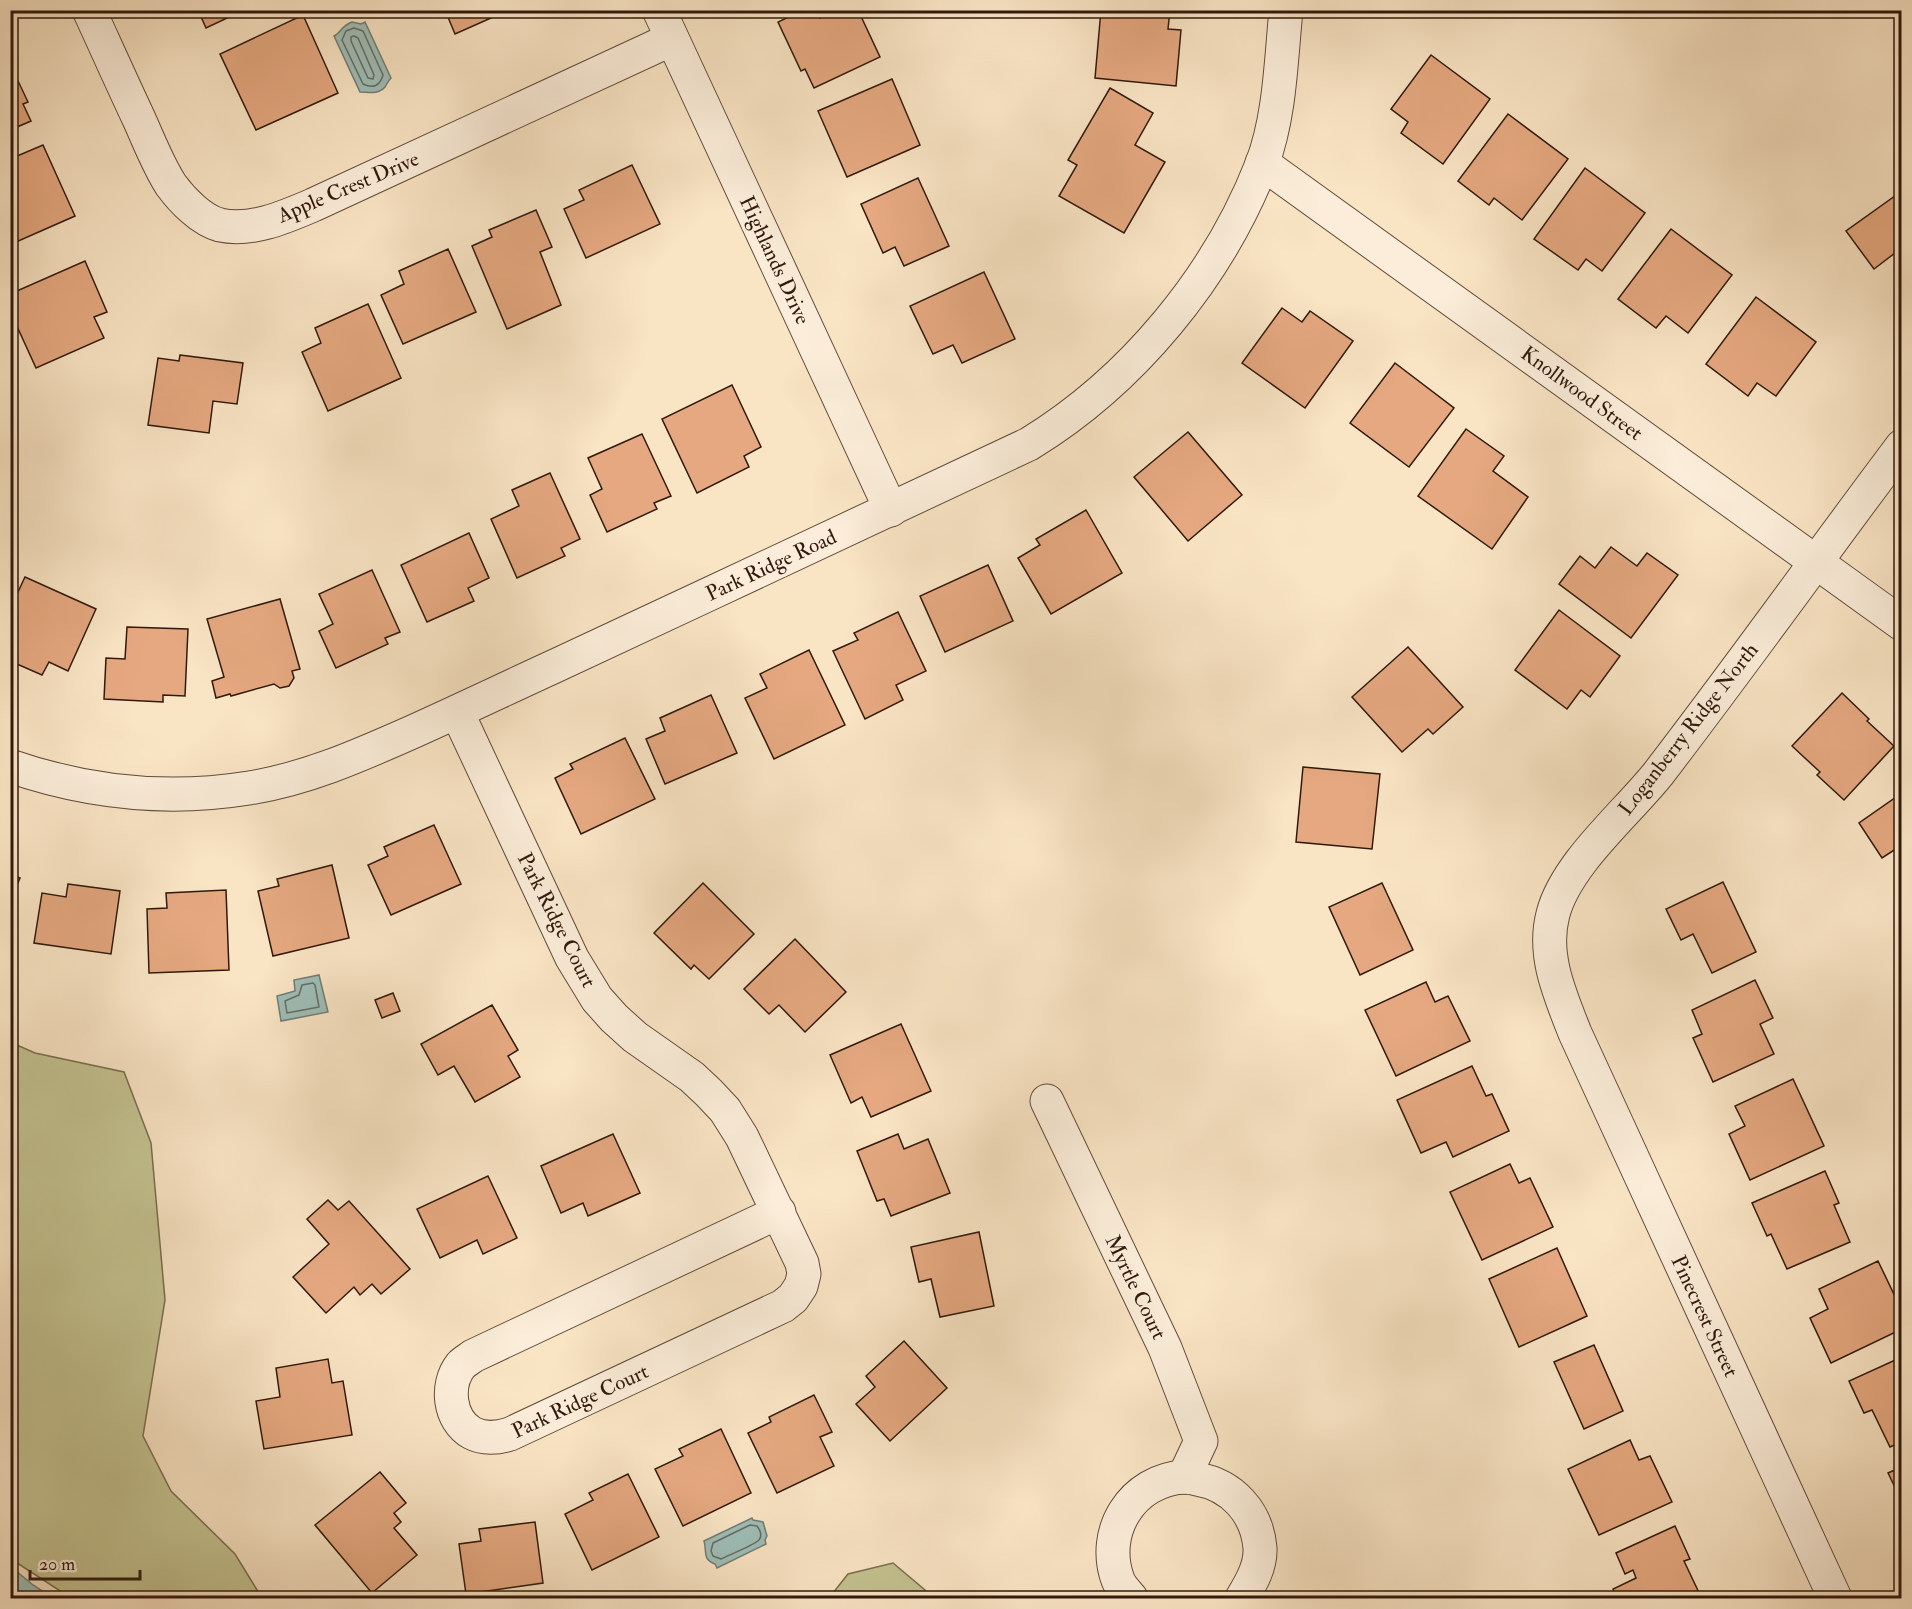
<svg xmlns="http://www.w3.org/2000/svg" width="1912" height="1609" viewBox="0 0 1912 1609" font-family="'IM FELL Double Pica',serif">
	<rect width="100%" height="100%" fill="#f9e4c4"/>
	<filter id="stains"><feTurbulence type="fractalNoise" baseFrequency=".00333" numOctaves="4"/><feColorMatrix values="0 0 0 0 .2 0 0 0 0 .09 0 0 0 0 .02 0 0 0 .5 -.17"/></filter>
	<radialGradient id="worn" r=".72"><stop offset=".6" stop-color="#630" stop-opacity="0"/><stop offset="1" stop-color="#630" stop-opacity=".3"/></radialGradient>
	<g fill="#c3c290" stroke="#7a6e4e" stroke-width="1.5">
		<path d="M10,1042L35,1053L124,1072L151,1143L165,1300L143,1436L171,1491L235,1554L262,1598H71L11,1559Z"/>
		<path d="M893,1563L925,1590L929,1598H829L848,1574Z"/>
	</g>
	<g fill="#9ebeb8" stroke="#727c74" stroke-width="1.5">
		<path d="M352,22L361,24L365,22L391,78C388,81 387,84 385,87C378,95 368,92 360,92L334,36C340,34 342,25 352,22Z"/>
		<path d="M319,975L328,1012L281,1021L277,996L295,991L294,980Z"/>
		<path d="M752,1518L753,1520L763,1522L767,1536L765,1540L766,1544L717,1568L715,1564C702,1560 707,1550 704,1541Z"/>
		<path d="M10,1566L33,1585L53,1598H11Z"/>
	</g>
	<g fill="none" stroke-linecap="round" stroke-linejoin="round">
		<g stroke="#676c62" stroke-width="1.5">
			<path d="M354,28L363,31L383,75C380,86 373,89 363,84L342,40L346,31Z"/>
			<path d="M354,36L358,38L374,75L373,79L368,78L351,41V37Z"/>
			<path d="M313,983L315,985L319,1007L287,1013L285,1001L299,995L302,985Z"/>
			<path d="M750,1525L757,1526C760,1530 763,1535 759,1540C754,1545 729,1555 721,1559L713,1556L711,1551L713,1543Z"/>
		</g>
	</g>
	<g fill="#e5a880" stroke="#30190d" stroke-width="1.5">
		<path d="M198,10H244L206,28Z"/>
		<path d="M445,10H509L455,34Z"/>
		<path d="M803,10H816L820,18L836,10H858L880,57L814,88L805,69L801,71L778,22Z"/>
		<path d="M1101,10H1170L1168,29L1181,30L1176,86L1095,78Z"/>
		<path d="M303,15L338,93L256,130L220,54Z"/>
		<path d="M1431,55L1490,99L1443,164L1401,133L1408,122L1391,109Z"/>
		<path d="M10,64L28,102L23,104L31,121L10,130Z"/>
		<path d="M892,79L920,145L847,177L818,111Z"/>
		<path d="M1110,88L1153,113L1135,145L1165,162L1124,233L1059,196L1077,165L1068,160Z"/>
		<path d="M1508,114L1568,159L1522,220L1494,198L1489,205L1458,181Z"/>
		<path d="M43,145L75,216L16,242L10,230V159Z"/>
		<path d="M632,165L660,224L586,258L564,209L584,200L579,190Z"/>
		<path d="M1585,168L1645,213L1602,271L1586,259L1578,270L1534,239Z"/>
		<path d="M918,178L949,246L904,266L895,247L883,253L861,204Z"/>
		<path d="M1902,191V262L1895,253L1874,269L1846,231Z"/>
		<path d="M536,210L552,247L540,252L561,305L507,329L472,246L492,237L489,230Z"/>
		<path d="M1671,229L1732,275L1688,333L1666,316L1656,328L1618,299Z"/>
		<path d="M448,249L476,312L403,344L381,295L404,284L399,271Z"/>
		<path d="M85,261L107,312L94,317L104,338L36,368L10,311V294Z"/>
		<path d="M984,272L1015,339L962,363L953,345L933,354L910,306Z"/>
		<path d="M1756,297L1816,342L1776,396L1757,383L1748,396L1706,364Z"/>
		<path d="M368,304L401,378L328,411L302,352L321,343L315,328Z"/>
		<path d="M1282,308L1302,322L1310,311L1353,341L1305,408L1242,363Z"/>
		<path d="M180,355L243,363L237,404L213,401L209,433L148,425L158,358L179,361Z"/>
		<path d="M1395,363L1454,408L1409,467L1350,423Z"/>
		<path d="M732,385L761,447L744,456L749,467L697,493L662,419Z"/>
		<path d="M1466,429L1504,456L1493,471L1528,497L1492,549L1418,496Z"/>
		<path d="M1188,432L1242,495L1188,541L1134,477Z"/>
		<path d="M642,434L671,496L654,503L657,509L607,532L590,495L602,489L588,458Z"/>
		<path d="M550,473L580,539L561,548L565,556L517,578L491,519L519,506L512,490Z"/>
		<path d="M1086,510L1122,573L1051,614L1018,558L1040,545L1036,539Z"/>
		<path d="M469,533L489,578L468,588L474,601L427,622L401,565Z"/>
		<path d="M1611,547L1637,566L1647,553L1678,575L1631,638L1559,584L1580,556L1595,568Z"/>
		<path d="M988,565L1013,621L945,652L920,596Z"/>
		<path d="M372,570L400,632L385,638L388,644L336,668L319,631L333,624L319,594Z"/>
		<path d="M25,577L96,609L68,671L49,662L42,675L10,661V609Z"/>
		<path d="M280,599L300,669L292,671L294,678L289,686L280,688L274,684L231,696L230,694L216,698L212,681L224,677L207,619Z"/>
		<path d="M1559,610L1620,656L1590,697L1581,690L1567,709L1515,670Z"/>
		<path d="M898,612L926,671L896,685L903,700L865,719L833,651L858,640L854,633Z"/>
		<path d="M127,627L188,629L185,696L163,695V702L104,699L106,658L125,659Z"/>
		<path d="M1408,647L1463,707L1433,734L1428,729L1402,752L1352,697Z"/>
		<path d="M809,650L845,725L774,759L745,698L767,688L760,674Z"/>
		<path d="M1842,693L1869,719L1867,721L1894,746L1844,800L1817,775L1820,772L1792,746Z"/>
		<path d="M711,695L737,753L665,784L646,739L665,731L660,718Z"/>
		<path d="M625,738L655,799L581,834L555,778L573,769L570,764Z"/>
		<path d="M1303,767L1380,774L1372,849L1296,842Z"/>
		<path d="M1902,793V845L1882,858L1859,823Z"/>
		<path d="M434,825L461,884L391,915L368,865L388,856L384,847Z"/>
		<path d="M332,865L349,938L273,956L258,891L279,886L277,879Z"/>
		<path d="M10,875L20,878L10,902Z"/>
		<path d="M1723,882L1756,952L1712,973L1693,934L1681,940L1666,909Z"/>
		<path d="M703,883L754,934L709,979L694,965L691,969L654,933Z"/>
		<path d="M1382,883L1413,950L1360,975L1329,907Z"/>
		<path d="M68,884L120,891L111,954L34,943L42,893L66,897Z"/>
		<path d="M226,890L229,970L149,973L147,909L167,908L166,893Z"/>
		<path d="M795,939L846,992L805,1032L779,1005L769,1014L744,989Z"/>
		<path d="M1755,980L1773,1018L1760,1024L1774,1054L1713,1082L1693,1038L1702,1034L1692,1010Z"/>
		<path d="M1426,982L1435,1002L1448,996L1470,1041L1396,1076L1365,1010Z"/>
		<path d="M393,993L400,1011L382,1018L375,1000Z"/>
		<path d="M492,1005L518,1050L508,1056L520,1077L475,1102L454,1066L438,1075L421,1044Z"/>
		<path d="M901,1024L931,1091L871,1117L862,1097L851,1103L830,1055Z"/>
		<path d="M1472,1066L1486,1096L1492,1094L1509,1131L1453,1157L1446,1142L1421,1153L1397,1100Z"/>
		<path d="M1793,1079L1824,1146L1750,1180L1729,1134L1745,1126L1735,1106Z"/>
		<path d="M613,1134L640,1193L588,1216L583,1203L561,1213L541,1166Z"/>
		<path d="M898,1134L904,1149L928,1139L950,1193L891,1216L884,1199L877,1201L857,1151Z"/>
		<path d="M1510,1164L1519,1183L1530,1178L1553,1227L1482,1260L1450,1192Z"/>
		<path d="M1825,1171L1839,1203L1834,1205L1850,1242L1787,1269L1771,1234L1767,1236L1752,1203Z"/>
		<path d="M488,1176L517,1238L483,1254L477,1240L440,1258L417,1209Z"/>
		<path d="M328,1200L338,1210L349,1201L410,1269L381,1294L372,1284L360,1295L354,1287L326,1313L293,1277L329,1244L307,1219Z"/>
		<path d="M979,1232L994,1306L940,1317L931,1279L919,1282L911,1247Z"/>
		<path d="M1557,1248L1587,1316L1519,1347L1489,1279Z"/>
		<path d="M1878,1261L1902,1311V1329L1831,1363L1810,1318L1828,1309L1819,1289Z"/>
		<path d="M904,1341L947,1388L890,1441L856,1404L875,1387L866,1376Z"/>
		<path d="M1594,1345L1623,1411L1584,1429L1554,1362Z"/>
		<path d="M1902,1357V1442L1890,1447L1872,1410L1864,1413L1849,1381Z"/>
		<path d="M328,1359L332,1383L343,1381L352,1435L264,1449L256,1401L280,1397L276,1368Z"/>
		<path d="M814,1395L832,1432L820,1437L834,1466L777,1493L748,1433L771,1422L769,1417Z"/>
		<path d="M721,1429L751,1493L683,1526L655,1469L683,1456L679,1449Z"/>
		<path d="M1630,1440L1639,1460L1650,1456L1672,1502L1599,1535L1568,1469Z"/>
		<path d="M1902,1467V1502L1888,1473Z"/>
		<path d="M380,1472L406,1503L394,1513L401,1522L394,1528L417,1555L372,1593L315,1525Z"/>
		<path d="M628,1474L659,1537L592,1570L565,1514L593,1500L589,1493Z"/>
		<path d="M535,1522L543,1583L466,1594L459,1544L481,1541L479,1529Z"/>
		<path d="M1675,1526L1690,1559L1684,1561L1701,1597L1696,1598H1617L1613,1589L1636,1578L1633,1570L1625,1574L1616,1553Z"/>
	</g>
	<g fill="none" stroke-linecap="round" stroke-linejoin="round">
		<g stroke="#624c3b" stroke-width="35">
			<g id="minor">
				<path d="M89,10C106,47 122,83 139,119C149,141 158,165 171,185C182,200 201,220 220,225C251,232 285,217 313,205L672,39"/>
				<path d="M659,10L891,510"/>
				<path d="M1262,163L1902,624"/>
				<path d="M457,712L572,958L597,999L614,1018L635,1037L692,1077L709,1093L725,1110L742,1137L802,1263L804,1274L801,1286L793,1298L783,1306L510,1434C498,1438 483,1439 472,1433C449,1420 445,1385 461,1365C464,1362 469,1359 473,1356L779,1212"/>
				<path d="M10,766C88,793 168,801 249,788C306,779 358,756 410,733C459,711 507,688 555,666C713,592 871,519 1029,444C1132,381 1218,277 1262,164C1280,117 1281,60 1286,10"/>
				<path d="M1047,1101L1165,1348L1201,1441L1184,1477"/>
				<path d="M1131,1598C1127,1593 1120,1586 1118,1580C1100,1532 1132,1480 1184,1477C1188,1477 1193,1478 1197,1479C1232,1485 1257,1512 1260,1548C1261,1566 1251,1583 1242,1598"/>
				<path d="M1835,1598L1575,1033C1560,995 1542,955 1553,914C1566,864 1625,815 1658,774C1741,666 1820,555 1902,446"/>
			</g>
		</g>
		<use href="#minor" stroke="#fbedd9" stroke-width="33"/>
	</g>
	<g text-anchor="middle" stroke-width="6" stroke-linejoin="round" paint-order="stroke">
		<g font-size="21" fill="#30190d" stroke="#fbedd9">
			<text transform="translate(348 187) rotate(-23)" y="7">Apple Crest Drive</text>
			<text transform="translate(775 260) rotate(65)" y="7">Highlands Drive</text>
			<text transform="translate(1582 393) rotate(36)" y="7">Knollwood Street</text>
			<text transform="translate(771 565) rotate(-25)" y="7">Park Ridge Road</text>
			<text transform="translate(1688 729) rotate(-52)" y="7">Loganberry Ridge North</text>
			<text transform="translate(557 920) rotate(63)" y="7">Park Ridge Court</text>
			<text transform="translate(1136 1287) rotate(64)" y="7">Myrtle Court</text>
			<text transform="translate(1705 1316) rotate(65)" y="7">Pinecrest Street</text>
			<text transform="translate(580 1401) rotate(-25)" y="7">Park Ridge Court</text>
		</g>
	</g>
	<rect width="1912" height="1609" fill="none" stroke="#f9e4c4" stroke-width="36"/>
	<rect x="12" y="12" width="1888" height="1585" fill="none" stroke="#30190d" stroke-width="3"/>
	<rect x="18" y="18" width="1876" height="1573" fill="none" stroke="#30190d" stroke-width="1.5"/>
	<path d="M30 1570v9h110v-9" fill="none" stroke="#30190d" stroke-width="3"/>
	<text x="39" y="1570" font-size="18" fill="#30190d" stroke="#fbedd9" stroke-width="4.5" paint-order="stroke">20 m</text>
	<rect width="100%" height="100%" filter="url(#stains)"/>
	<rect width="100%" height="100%" fill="url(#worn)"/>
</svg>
